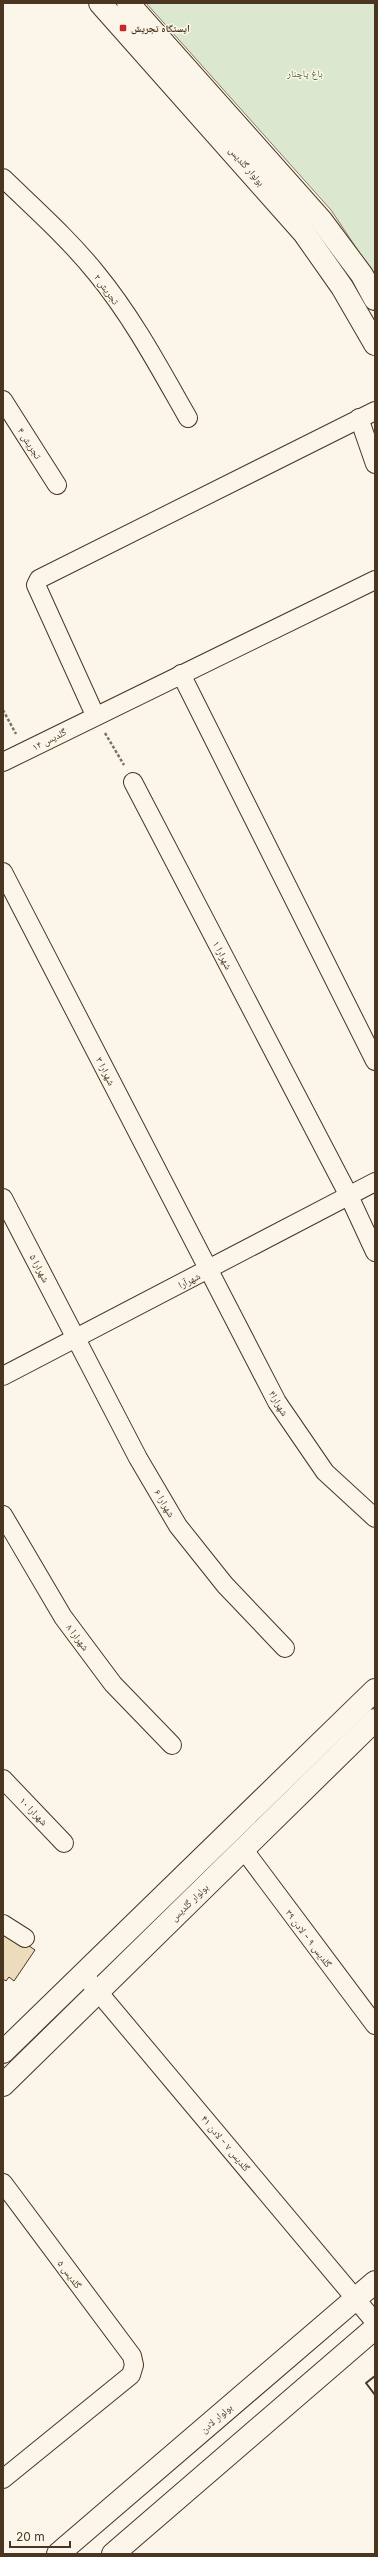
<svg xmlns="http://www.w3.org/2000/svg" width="378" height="2557" viewBox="0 0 378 2557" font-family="Inter,'Noto Naskh Arabic',sans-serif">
	<rect width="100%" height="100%" fill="#fbf6e9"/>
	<path fill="#dce7d0" stroke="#887966" d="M146,3H375V276L331,210Z"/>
	<path fill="#ecdcbc" stroke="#4a3520" d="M3,1928L35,1950L14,1981L9,1977L6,1981L3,1979Z"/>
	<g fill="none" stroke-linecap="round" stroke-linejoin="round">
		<g stroke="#4a3520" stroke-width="20">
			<g id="minor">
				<path d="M3,178C35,209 69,239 97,274C133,318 160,369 188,418"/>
				<path d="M3,400L57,485"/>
				<path d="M359,418L375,464"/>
				<path d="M181,674L375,1061"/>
				<path d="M95,715L36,585L39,579L375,411"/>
				<path d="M3,762L375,580"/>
				<path d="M133,782L349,1196L375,1252"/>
				<path d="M3,872L277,1402L325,1472L375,1518"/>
				<path d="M3,1198L138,1458L178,1526L225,1585L285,1648"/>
				<path d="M3,1376L375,1182"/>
				<path d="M3,1515L63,1617L113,1684L172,1745"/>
				<path d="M3,1779L64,1843"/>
				<path d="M244,1850L375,2025"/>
				<path d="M3,1924L25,1938"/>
				<path d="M84,1975L375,2322"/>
				<path d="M3,2183L132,2356L134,2365L131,2375L3,2479"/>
			</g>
		</g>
		<g stroke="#4a3520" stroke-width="24">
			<g id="tertiary">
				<path d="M100,3L304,233L342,287L375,344"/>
				<path d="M128,3L321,220L362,275L375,299"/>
				<path d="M3,2052L375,1690"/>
				<path d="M3,2085L375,1720"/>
			</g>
		</g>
		<g stroke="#4a3520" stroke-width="24">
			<g id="secondary">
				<path d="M58,2554L375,2282"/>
				<path d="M113,2554L375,2328"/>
			</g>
		</g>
		<g stroke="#7f6f5c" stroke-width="2.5" stroke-dasharray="3 2" stroke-linecap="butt">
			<path d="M3,710L16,734"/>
			<path d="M105,733L124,765"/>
		</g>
		<use href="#minor" stroke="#fbf6e9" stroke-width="18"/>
		<use href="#tertiary" stroke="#fbf6e9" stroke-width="22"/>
		<use href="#secondary" stroke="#fbf6e9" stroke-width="22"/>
		<path stroke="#4a3520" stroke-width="2" d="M375,2376L366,2383L375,2395"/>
	</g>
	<rect fill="#c62828" stroke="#fbf6e9" stroke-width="1.5" x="119" y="24" width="8" height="8" rx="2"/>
	<g text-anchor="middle" stroke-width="3" stroke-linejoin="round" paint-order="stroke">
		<g font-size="10" font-weight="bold" fill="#4a3520" stroke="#fbf6e9" text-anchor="start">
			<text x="131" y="32">ایستگاه تجریش</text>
		</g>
		<g font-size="10" fill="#436837" stroke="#fbf6e9">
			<text x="305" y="77">باغ پاچنار</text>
		</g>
		<g font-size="10" fill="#4a3520" stroke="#fbf6e9">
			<text transform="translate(247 166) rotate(49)" y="4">بولوار گلدیس</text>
			<text transform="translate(107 289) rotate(54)" y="4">تجریش ۲</text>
			<text transform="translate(30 443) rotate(57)" y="4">تجریش ۴</text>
			<text transform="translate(49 739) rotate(-27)" y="4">گلدیس ۱۴</text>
			<text transform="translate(223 955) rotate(63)" y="4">شهرارا ۱</text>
			<text transform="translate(106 1071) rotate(63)" y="4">شهرارا ۳</text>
			<text transform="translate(40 1268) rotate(62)" y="4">شهرارا ۵</text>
			<text transform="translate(189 1280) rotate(-27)" y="4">شهرآرا</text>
			<text transform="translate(279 1403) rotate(59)" y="4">شهرارا۴</text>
			<text transform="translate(165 1503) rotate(59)" y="4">شهرارا ۶</text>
			<text transform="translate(78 1637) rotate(53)" y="4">شهرارا ۸</text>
			<text transform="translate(34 1811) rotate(46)" y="4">شهرارا ۱۰</text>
			<text transform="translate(189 1902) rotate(-44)" y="4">بولوار گلدیس</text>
			<text transform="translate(309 1938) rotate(53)" y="4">گلدیس ۹ - لادن ۳۹</text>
			<text transform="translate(226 2143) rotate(50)" y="4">گلدیس ۷ - لادن ۴۱</text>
			<text transform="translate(70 2274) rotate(53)" y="4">گلدیس ۵</text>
			<text transform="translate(216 2418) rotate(-41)" y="4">بولوار لادن</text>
		</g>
	</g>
	<rect width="378" height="2557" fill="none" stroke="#4a3520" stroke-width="8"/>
	<path d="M10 2541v6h60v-6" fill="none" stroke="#4a3520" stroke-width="2"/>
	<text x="16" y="2541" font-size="12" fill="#4a3520" stroke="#fbf6e9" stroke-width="3" paint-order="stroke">20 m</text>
</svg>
